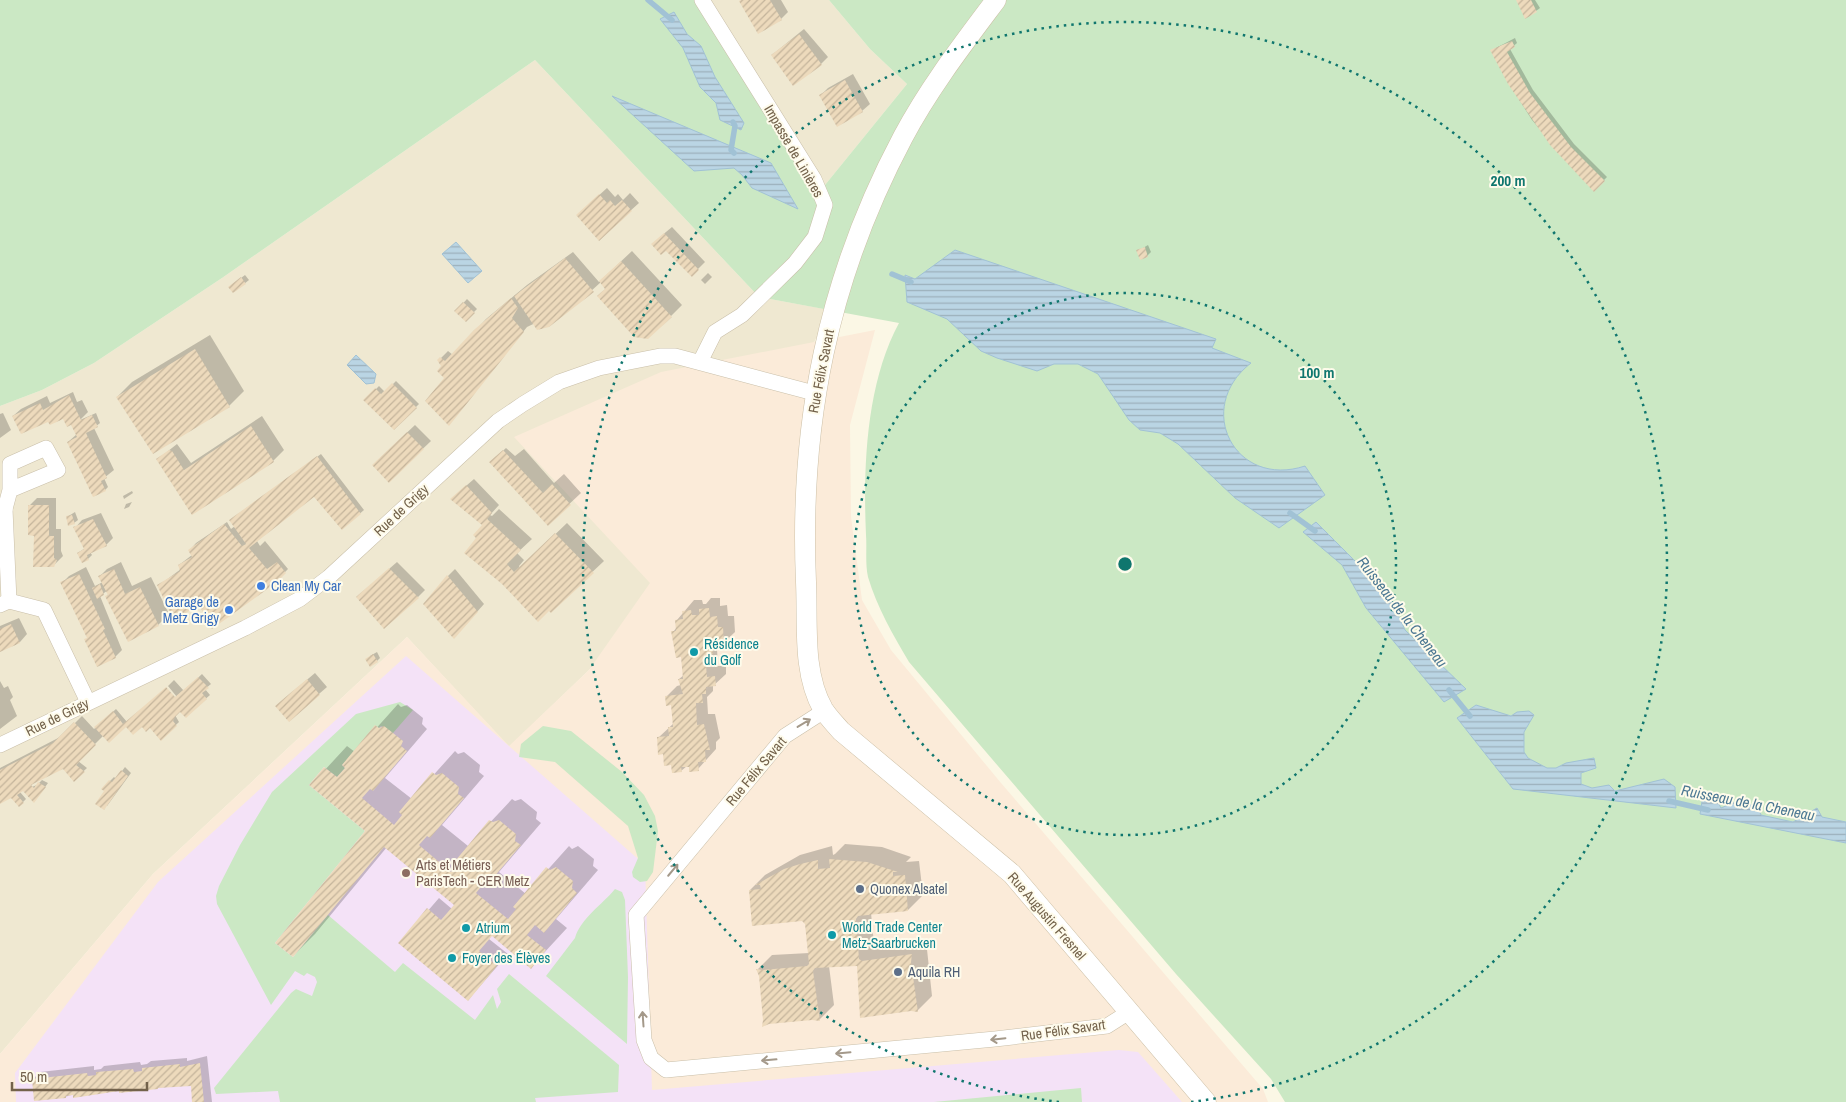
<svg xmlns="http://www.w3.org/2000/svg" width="1846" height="1102" viewBox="0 0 1846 1102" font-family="'Archivo Narrow',sans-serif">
	<defs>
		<pattern id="water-rules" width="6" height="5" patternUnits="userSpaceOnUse" patternTransform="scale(1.25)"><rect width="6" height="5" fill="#bad5e4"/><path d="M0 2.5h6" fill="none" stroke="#9cb0bb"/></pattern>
		<pattern id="building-hatch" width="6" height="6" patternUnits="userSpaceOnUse" patternTransform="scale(1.25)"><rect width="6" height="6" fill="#eddabc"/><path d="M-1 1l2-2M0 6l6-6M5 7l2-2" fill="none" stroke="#c4b49b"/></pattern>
	</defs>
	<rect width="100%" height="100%" fill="#fbf7e5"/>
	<g fill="#efe8d1">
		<path d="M705,0H829L870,49L907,84L825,185Z"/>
		<path d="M535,60L759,297L830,310L800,371L786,465L589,670L509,747L407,637L153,874L0,1054V406L42,390L94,363L222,278Z"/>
	</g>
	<path fill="#fbebd9" d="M875,330L850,425L851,517L862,600L891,650L1001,783L1263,1089L1268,1102H0V1054L153,874L407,637L509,746L589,670L650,583L514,437L661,372Z"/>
	<path fill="#f4e2f7" d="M406,656L645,865L652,1090L1119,1050L1138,1052L1182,1102H16L15,1073L158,882Z"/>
	<g fill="#cbe8c4">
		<path d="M0,0H705L825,185L907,84L870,49L829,0H1846V1102H1285L1271,1079L1176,974L909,662C893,635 877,607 868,577C865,564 867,548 866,535C863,467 866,384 899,323L759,297L535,60L222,278L94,363L42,390L0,406Z"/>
		<path d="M400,702L413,710L393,733L381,726L342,765L345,768L337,777L324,767L309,785L365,831L275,943L293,957L328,915L395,972L403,963L475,1020L493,995L497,1009L501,1002L497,989L509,974L619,1065L618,1092L535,1098L536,1102H280L278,1091L216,1094L214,1088L291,993L296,989L312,996L317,982L315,977L307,973L304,976L295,971L271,1005L217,904L216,896L219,886L240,845L272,792L356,714Z"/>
		<path d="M543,726L571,731L622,772L644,795L655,816L658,831L653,872L647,881L640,882L633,877L632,872L638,858L628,826L555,762L519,757L521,744Z"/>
		<path d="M615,889L622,892L625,900L628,977L627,1044L546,976L575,938C581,918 602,905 615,889Z"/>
		<path d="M1081,1088L1082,1102H934Z"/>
	</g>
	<g fill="url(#water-rules)" stroke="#a1c2d5">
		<path d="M674,12L687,34L701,46L715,77L744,123L741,130L720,120L716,103L700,87L683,48L660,19Z"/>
		<path d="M612,96L771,163L798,209L752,188L742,175L734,168L694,171Z"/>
		<path d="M456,242L482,271L468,283L442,254Z"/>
		<path d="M955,250L1216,339L1212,348L1251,363C1193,408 1235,489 1305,466L1325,495L1279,528L1235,498L1178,444L1160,433L1140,430L1129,420L1098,374L1078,364H1054L1037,371L997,358L981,351L947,319L907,302L905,275L915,279Z"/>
		<path d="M356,355L376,374L374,383L366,384L347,365Z"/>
		<path d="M1316,522L1389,595L1405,630L1466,689L1444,702L1366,608L1342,565L1303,532Z"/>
		<path d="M1476,705L1511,716L1517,712L1529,711L1534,715L1524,732V752L1528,758L1547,768H1556L1566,763L1594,758L1596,768L1581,773V784L1592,788L1609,785L1615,791L1664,779L1675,787L1676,808L1513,789L1457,718Z"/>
		<path d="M1703,795H1714L1721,808L1735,802L1757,806L1761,815L1793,822L1817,808L1822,817L1846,822V843L1700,814Z"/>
	</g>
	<g fill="#0003">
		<path d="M742,0H781L788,12L781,19Z"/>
		<path d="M1517,0H1535L1540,8L1536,11Z"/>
		<path d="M804,29L828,57L821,64L772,55Z"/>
		<path d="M1515,38L1517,43L1510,49L1533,90L1574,144L1607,177L1594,190L1571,167L1532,120L1509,84L1492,50Z"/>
		<path d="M853,74L870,104L862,111L821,95L828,88Z"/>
		<path d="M607,188L615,197L618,194L623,200L630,193L639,203L599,239L585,208Z"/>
		<path d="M672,227L705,262L692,275L660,237Z"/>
		<path d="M1148,245L1151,252L1147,256L1138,251Z"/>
		<path d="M632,251L682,305L671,316L607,288L601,282L579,302L527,327L449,424L446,377L444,365L439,360L448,351L453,355L486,319L527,285L573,252L599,282Z"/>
		<path d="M708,273L712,277L705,284L701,280Z"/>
		<path d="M245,275L249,280L234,292L233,284Z"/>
		<path d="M467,299L477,309L466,320L456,311Z"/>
		<path d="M210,335L244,391L229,406L117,397L132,382Z"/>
		<path d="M396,381L419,404L394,429L365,400L379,386L385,392Z"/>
		<path d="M73,392L77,402L82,400L88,412L80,420L96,413L100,423L94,428L114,470L104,478L108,487L105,490L68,442L77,434L72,425L64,417L49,420L13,416L21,409L47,396L50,403Z"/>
		<path d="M3,413L11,430L0,438V414Z"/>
		<path d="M262,416L284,450L273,461L192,514L158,459L177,444L191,463Z"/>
		<path d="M415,425L431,441L389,481L380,458Z"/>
		<path d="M506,448L515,456L524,449L554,483L564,474L581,493L548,524L491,462Z"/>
		<path d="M321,454L364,510L343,528L315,495L257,541L260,546L265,541L288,569L276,581L158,586L181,569L179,565L192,555L189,551L196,543L227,522L231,529L235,526L234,517Z"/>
		<path d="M474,479L499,505L490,515L492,516L499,509L532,539L517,553L524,560L519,566L520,568L567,523L604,561L551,611L478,538L488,520L459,492Z"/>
		<path d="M132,491L133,493L124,499L123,496Z"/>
		<path d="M37,498H56V529H61V551L63,556L53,566L35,534L30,505Z"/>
		<path d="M132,502L129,507L124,509L126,504Z"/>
		<path d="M75,512L78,520L74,523L67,517Z"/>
		<path d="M101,513L113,538L106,545L90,552L92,555L88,559L78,553L85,548L75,528L82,520Z"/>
		<path d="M121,562L132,586L151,577L169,614L158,625L106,597L109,593L108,590L100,596L122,650L115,657L88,638L62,583L69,576L86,567L95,586L103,582L100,576L107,569Z"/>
		<path d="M397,562L425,590L418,597L365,590Z"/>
		<path d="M455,569L484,604L461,630L448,576Z"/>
		<path d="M711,598H720V606L727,605L728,616H734L735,632L717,649L718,666H726V674L713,686V691L707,697L708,714H715L720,738L716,742V749L698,769L687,766L681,771L664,753L658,738L674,723L672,704L666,697L677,686L681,685L679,679L684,675L682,656L673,632L677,627V620L694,600H702L703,604H706Z"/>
		<path d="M19,618L27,634L20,642L0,651V654V626Z"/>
		<path d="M377,652L380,658L377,661L370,656Z"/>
		<path d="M315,673L327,687L289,720L284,699Z"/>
		<path d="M202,674L211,684L205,689L210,695L186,716L180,711L175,715L179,722L161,739L156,726H126L104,735L78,761L87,768L74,780L65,765L36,780L29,788L37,785L42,780L48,783L37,798L24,790L20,792L26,799L23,802L11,797L0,803V768L62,736L82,716L94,729L116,709L127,722L177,697L168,686L174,680L184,691Z"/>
		<path d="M0,681L4,688L8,686L13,697L10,700L17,716L0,729Z"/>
		<path d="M398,704L401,707L407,705L423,718L422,724L427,729L385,778L412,799L455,751L458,754L464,752L480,765L479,772L484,776L442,825L468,846L512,799L515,801L521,799L537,812L536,819L541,823L499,872L526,894L569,846L572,849L578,846L594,859L593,866L598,870L556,919L567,928L531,967L492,935L489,939L508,954L468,1000L400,943L439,898L452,909L456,904L387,847L315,934L293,956L367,831L311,785L347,746L355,752Z"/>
		<path d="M125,767L131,773L107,806L106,791L103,788L114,777L116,779Z"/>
		<path d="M845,844L882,847L911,857L906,862L919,861L923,895L908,910L871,913L874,944L877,947L926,940L932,996L917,1011L859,965L829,966L834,1005L819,1020L760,975L758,969L772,955L809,953L807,923L750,890L765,875L800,855L832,846L833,855L835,854Z"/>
		<path d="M207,1056L212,1102H193L192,1085L74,1094L65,1097L33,1079L40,1072L94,1066V1070L101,1069L104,1066L140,1062L141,1065L147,1064L151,1061L187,1058V1061Z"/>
	</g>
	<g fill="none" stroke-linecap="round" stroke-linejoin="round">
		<g stroke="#a1c2d5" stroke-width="5.5">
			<path d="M648,0L672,20"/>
			<path d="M733,122L735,126L731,150L734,153"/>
			<path d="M892,274L911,282"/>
			<path d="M1290,513L1315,531"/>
			<path d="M1449,690L1470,716"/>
			<path d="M1669,801L1708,810"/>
		</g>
	</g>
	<g fill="url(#building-hatch)">
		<path d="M741,0H770L782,20L758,34L739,1Z"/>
		<path d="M1516,0H1531L1537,12L1525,19Z"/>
		<path d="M799,34L822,65L793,86L771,55Z"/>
		<path d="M1512,41L1515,47L1507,52L1530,93L1571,147L1605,181L1594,192L1550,145L1508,84L1490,50Z"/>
		<path d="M845,80L863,112L837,127L819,95Z"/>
		<path d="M599,194L607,203L610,200L615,206L622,200L632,211L599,241L576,215Z"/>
		<path d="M664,233L699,270L692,277L666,251L661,255L651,244Z"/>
		<path d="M1145,247L1148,257L1140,260L1136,250Z"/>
		<path d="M565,258L594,292L549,327L537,330L514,296Z"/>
		<path d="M621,261L672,317L648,339L634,337L597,296L605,289L599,281Z"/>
		<path d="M241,277L246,284L233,293L228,287Z"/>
		<path d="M511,298L518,308L512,318L524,332L449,426L425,401L444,378L437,371L441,366L437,360L440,357L445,361L474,330Z"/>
		<path d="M463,302L475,313L466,322L454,311Z"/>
		<path d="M195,349L230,407L153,454L116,397Z"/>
		<path d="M392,383L417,408L394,430L363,400L375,388L381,394Z"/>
		<path d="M69,395L81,420L92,415L98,427L86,433L107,478L101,481L106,491L93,497L67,442L77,437L71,425L67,427L63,419L50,425L48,422L21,434L12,416L40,403L43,410Z"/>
		<path d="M251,426L274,462L192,515L156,459L169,450L172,451L184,470Z"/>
		<path d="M407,432L424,449L389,483L372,465Z"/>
		<path d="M503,450L543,493L552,484L571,505L548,526L489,462Z"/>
		<path d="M317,456L361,514L342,530L314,497L249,548L267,569L277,562L286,573L277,582L212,629L199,605L174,620L157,585L180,571L178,565L192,557L188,550L224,524L242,546L246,544L229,520Z"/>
		<path d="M466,485L492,513L487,519L521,550L507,564L514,572L555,533L594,573L551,613L549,611L538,622L502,584L464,553L476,538L473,535L482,525L450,499Z"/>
		<path d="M28,505H49V536H54V558L57,560L54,567H33L34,536L28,535Z"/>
		<path d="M72,515L75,524L68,526L66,516Z"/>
		<path d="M93,519L107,546L87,555L89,560L82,563L77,553L84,549L73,527Z"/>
		<path d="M389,568L419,598L384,629L356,597Z"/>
		<path d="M114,569L125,594L140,587L159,626L128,642L105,596L108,595L98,576Z"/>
		<path d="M79,574L105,629L103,630L116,658L97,667L84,639L87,638L60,582Z"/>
		<path d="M447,575L478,612L454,639L423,604Z"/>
		<path d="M100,584L104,595L97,599L92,588Z"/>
		<path d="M709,608L710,617L717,616L718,627H723L724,645L713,646V654L705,655L707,677L715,676L716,686L706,687V694H702L703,703H696L697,725L704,724L710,750H705L706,762H698L699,771L689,772V767H681L682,772L672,773L671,765L664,766L663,754L658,755L657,737L669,736L668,727H673L671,705L666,706L665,696L683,694L678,679H683L681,657L676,658L671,631H676L675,620L683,619L682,611L691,610L692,615H699V609Z"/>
		<path d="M11,624L20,643L0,652V629Z"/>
		<path d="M373,654L378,662L370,667L365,659Z"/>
		<path d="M198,677L209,688L202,693L207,699L186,718L180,712L175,717L173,721L177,726L161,741L150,728L146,732L142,727L133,735L126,727L109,743L94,727L113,711L123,724L166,687L175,697Z"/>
		<path d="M307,679L320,695L289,722L275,706Z"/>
		<path d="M74,722L96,745L76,765L85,772L74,782L63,769L31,785L34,788L38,782L46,787L34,803L23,791L17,795L24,803L19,807L11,798L0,804V770L53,743Z"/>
		<path d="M375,725L379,728L384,726L393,733L403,741L401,746L407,751L373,791L370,789L362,798L394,825L402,815L399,812L432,772L436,775L442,773L459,787L458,794L464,798L430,838L427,836L419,845L451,872L459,862L456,860L489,820L493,822L499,820L516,834L515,841L521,845L487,885L484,883L476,893L508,919L516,909L513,907L546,867L550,870L556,867L573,881L572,888L577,893L544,933L535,925L527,935L546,950L531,969L492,936L479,951L497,966L468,1001L398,943L427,908L441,920L454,905L384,847L293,957L275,943L365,831L309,785L324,767L337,777L345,768L342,765Z"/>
		<path d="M121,770L128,776L104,810L95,804L104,791L101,789L109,780L112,782Z"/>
		<path d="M829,859L867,862L898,872H893V876L905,875L908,911L858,916L856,919L859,959L862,961L912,954L911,962L918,1012L911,1011L860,1018L857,966L815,968L813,971L820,1021L812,1020L769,1024L762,1027L763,1020L759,976L756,969L763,970L807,966L809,964L805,924L802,921L752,926L749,890L761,889L760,885H755L784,869L800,864L818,860V869L830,868Z"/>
		<path d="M200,1063L204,1102H192L191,1086L158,1088V1089L119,1093V1091L73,1098V1095L66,1096V1098L34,1101L32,1079L87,1073L88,1076L96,1075V1072L133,1069L134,1072L142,1071V1068L180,1064V1067Z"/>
	</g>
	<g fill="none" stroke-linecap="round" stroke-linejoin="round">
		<g stroke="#c9bfa9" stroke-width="16">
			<g id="street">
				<path d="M700,362L715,332L742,315L795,263L815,237L825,205L814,179L702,0"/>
				<path d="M0,509H5L9,601"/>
				<path d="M5,509L10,490L58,470L46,448L10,464V490"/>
				<path d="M0,605L9,601L44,610L88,702"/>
				<path d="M824,711L785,736L636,915L644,1040L651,1058L666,1070L995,1039L1107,1026L1129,1012"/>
				<path d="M0,745L245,628L300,599L329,577L498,421L523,404L559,382L599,368L660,356H675L814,393"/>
			</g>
		</g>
		<g stroke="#cdc0a7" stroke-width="21">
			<path id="secondary" d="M996,0C963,44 929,88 903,137C828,278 799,423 806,582C808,623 802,672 823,709C828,717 835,724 841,731L1012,874L1206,1102"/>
		</g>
		<use href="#street" stroke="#fff" stroke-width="15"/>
		<use href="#secondary" stroke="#fff" stroke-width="20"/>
	</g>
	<defs><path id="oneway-shaft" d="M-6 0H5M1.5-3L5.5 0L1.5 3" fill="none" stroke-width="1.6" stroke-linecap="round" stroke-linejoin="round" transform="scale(1.25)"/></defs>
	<g stroke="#a4998a">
		<use href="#oneway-shaft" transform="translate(804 723) rotate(-31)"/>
		<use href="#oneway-shaft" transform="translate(673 870) rotate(-50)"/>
		<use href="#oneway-shaft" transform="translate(643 1019) rotate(-94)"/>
		<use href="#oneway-shaft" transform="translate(998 1039) rotate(174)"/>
		<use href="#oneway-shaft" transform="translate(843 1053) rotate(175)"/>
		<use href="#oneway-shaft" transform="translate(769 1060) rotate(175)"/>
	</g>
	<g fill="none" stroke="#0f766e" stroke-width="2.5" stroke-dasharray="2.5 5">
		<circle cx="1125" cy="564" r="271"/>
		<path d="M1059 1102A542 542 0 1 1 1191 1102"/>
	</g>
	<g fill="#3f7fe0" stroke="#fefbeb" stroke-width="2">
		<circle cx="261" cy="586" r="5"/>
		<circle cx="229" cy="610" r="5"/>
	</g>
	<g fill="#0f9aa8" stroke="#fefbeb" stroke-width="2">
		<circle cx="694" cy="652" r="5"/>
		<circle cx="466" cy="928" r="5"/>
		<circle cx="832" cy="935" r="5"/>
		<circle cx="452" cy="958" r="5"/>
	</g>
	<circle fill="#8d6e63" stroke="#fefbeb" stroke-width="2" cx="406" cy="873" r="5"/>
	<g fill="#5c6f8a" stroke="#fefbeb" stroke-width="2">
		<circle cx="860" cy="889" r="5"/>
		<circle cx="898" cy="972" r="5"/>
	</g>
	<g text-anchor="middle" stroke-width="4" stroke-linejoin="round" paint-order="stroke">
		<g font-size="14" fill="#73624b" stroke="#fefbeb">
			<text transform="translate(794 151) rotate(60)" y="5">Impasse de Linières</text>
			<text transform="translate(821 371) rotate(-79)" y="5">Rue Félix Savart</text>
			<text transform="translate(401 510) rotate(-43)" y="5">Rue de Grigy</text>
			<text transform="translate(57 717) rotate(-26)" y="5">Rue de Grigy</text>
			<text transform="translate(756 771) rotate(-50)" y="5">Rue Félix Savart</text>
			<text transform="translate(1047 916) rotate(49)" y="5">Rue Augustin Fresnel</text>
			<text transform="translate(1063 1030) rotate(-8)" y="5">Rue Félix Savart</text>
		</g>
		<g font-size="14" fill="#366cbe" stroke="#fefbeb" text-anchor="start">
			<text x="271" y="591">Clean My Car</text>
			<text x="219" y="607" text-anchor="end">Garage de<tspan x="219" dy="16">Metz Grigy</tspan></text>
		</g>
		<g font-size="14" fill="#0d838f" stroke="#fefbeb" text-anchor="start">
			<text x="704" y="649">Résidence<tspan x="704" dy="16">du Golf</tspan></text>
			<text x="842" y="932">World Trade Center<tspan x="842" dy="16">Metz-Saarbrucken</tspan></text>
			<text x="476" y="933">Atrium</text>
			<text x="462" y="963">Foyer des Élèves</text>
		</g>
		<g font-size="14" fill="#785e54" stroke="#fefbeb" text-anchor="start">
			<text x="416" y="870">Arts et Métiers<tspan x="416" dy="16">ParisTech - CER Metz</tspan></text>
		</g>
		<g font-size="14" fill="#4e5e75" stroke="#fefbeb" text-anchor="start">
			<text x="870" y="894">Quonex Alsatel</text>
			<text x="908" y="977">Aquila RH</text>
		</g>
		<g font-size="15" font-style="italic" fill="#4c7893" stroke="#fefbeb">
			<text transform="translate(1402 612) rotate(52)" y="5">Ruisseau de la Cheneau</text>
			<text transform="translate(1748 803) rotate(11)" y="5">Ruisseau de la Cheneau</text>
		</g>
	</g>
	<circle cx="1125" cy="564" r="8" fill="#0f766e" stroke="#fefbeb" stroke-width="2.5"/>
	<g font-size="15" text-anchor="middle" font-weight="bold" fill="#0f766e" stroke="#fefbeb" stroke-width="4" stroke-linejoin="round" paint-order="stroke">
		<text x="1508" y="186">200 m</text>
		<text x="1317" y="378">100 m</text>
	</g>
	<path d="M12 1082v8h135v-8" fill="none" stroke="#73624b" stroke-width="2.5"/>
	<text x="20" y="1082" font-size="15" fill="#73624b" stroke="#fefbeb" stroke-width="4" paint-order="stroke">50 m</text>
</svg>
